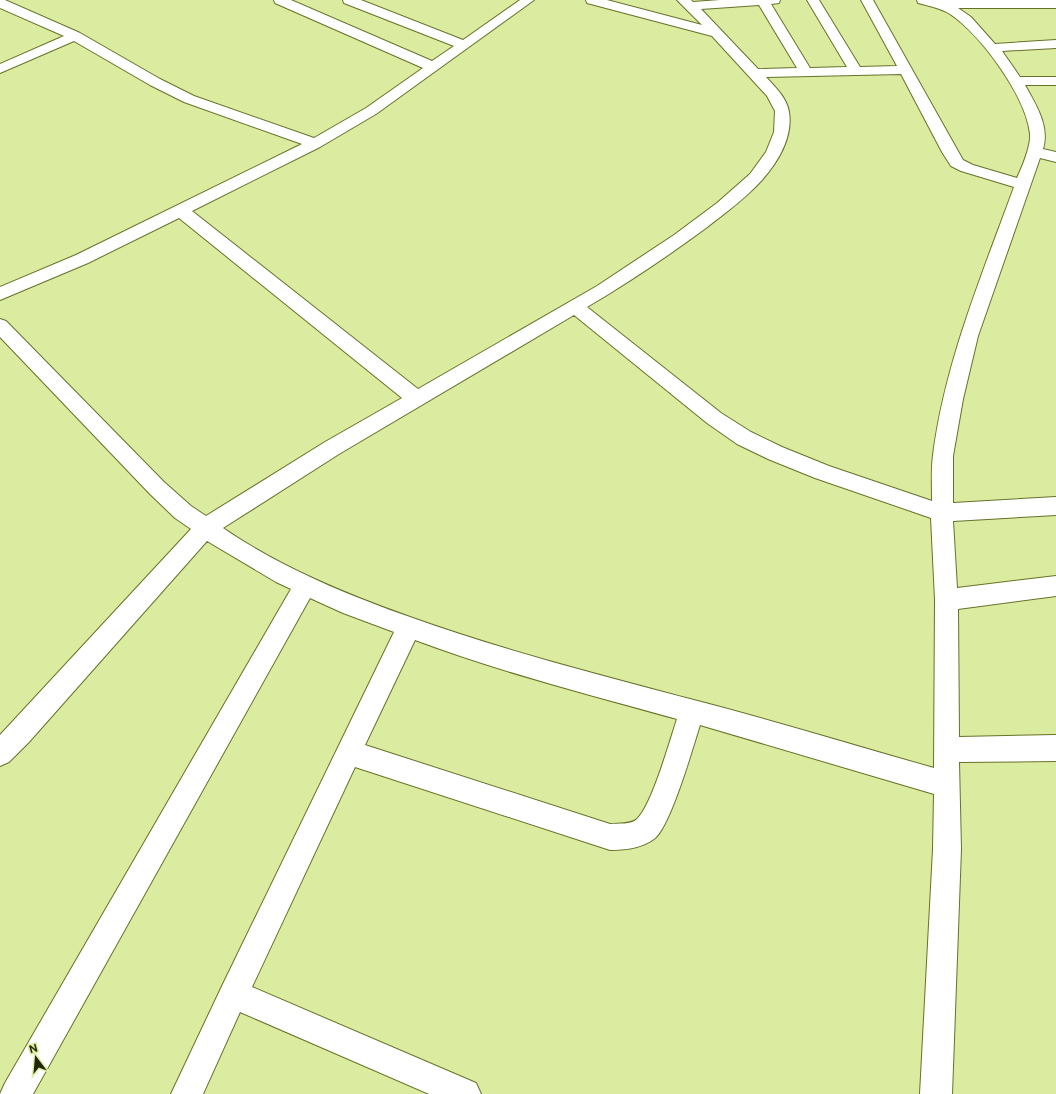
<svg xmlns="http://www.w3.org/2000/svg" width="1056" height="1094" viewBox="0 0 1056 1094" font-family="'DM Sans',sans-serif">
	<rect width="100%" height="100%" fill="#dbeb9f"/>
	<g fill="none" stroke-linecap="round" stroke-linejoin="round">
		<g stroke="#667229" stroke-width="2">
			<path id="street" d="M0,0H5L80,33L160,79L194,96L314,138L366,108L423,68L275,3L274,0H291L432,61L454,46L344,3L343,0H361L463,40L520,0H534L376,114L320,147L192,211L418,389L597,286L674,235L717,203L750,174L766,152L774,132L775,111L767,96L712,36L587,3L586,0H607L702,25L677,0H691L693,2L720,0H780L779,3L771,4L810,68L847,67L807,0H819L860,67L897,66L861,0H873L963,160L973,165L1017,178C1022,167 1031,146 1030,134C1026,96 981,35 950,14C941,8 929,6 918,3L917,0H1056V8H958L971,17L995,44L1056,40V48L1002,51L1020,77H1056V85H1025C1036,105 1050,126 1043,149L1056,152V162L1040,158L978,336L963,399L953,456V503L1056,497V515L953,521L957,588L1056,576V596L958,609L959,737L1056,735V761L959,762L961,849L952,1094H920L933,849L934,794L700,725C693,747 670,828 654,839C642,848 625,850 610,850L355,767L252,987L476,1083L481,1094H429L240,1012L203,1094H171L223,984L394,632L343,613L310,598L33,1094H0L5,1083L291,589L276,582L207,541L29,742L9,762L0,766V735L191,529L175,518L150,494L0,337V319L6,321L164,482L191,506L206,516L325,442L402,398L179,218L88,263L0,300V287L76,255L302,144L184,102L150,85L74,41L0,73V64L64,36L0,8ZM759,5L797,68L758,69L701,9ZM901,74L942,152L951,166L961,171L1014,187C982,275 945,362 933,455C931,470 932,486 932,501L829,466L782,447L751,432L721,413L587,307C628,283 668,256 706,228C725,213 746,198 762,180C778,162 793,137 789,112C787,98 775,87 766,77ZM574,315L707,423L737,444L768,459L815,478L931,518L935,600L934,768C853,745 772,720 690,699C596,674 502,650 410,617C345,594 280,567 223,528L339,454ZM415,640C501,672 589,695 677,719C670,740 652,805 637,819C631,825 618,823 610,824L365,745Z"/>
		</g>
		<use href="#street" fill="#fff" fill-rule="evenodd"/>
	</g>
	<g transform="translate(36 1058) rotate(344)" stroke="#dbeb9f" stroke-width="3" paint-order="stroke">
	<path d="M0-3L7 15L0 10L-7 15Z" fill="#202506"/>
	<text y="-6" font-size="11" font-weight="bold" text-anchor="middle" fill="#202506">N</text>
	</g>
</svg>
